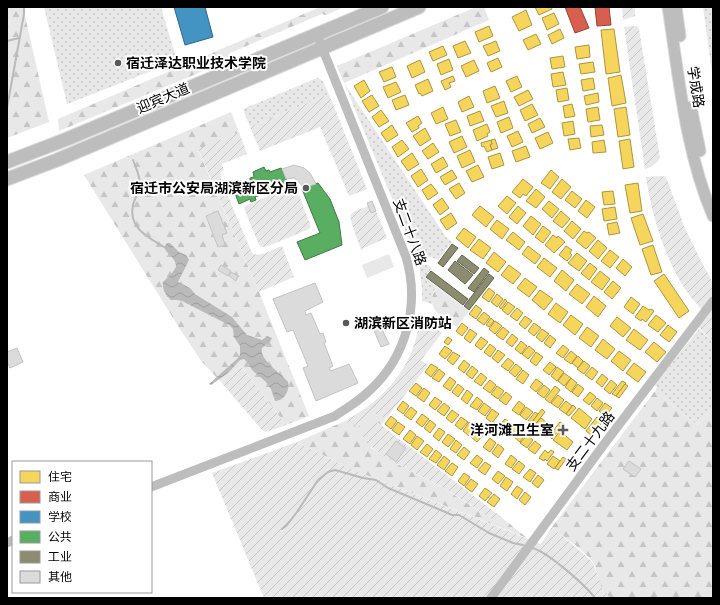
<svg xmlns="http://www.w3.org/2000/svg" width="720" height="605" viewBox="0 0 720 605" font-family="Barlow,'Noto Sans SC',sans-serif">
	<defs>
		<pattern id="grass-dots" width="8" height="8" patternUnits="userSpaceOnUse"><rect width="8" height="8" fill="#e8e8e8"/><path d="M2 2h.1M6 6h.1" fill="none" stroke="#c5c5c5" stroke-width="1.8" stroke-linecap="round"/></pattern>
		<pattern id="forest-firs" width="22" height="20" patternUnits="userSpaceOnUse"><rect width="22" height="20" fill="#e8e8e8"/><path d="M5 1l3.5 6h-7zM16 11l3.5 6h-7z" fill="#c5c5c5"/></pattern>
		<pattern id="garden-furrows" width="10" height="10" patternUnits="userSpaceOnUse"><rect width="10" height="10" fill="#e8e8e8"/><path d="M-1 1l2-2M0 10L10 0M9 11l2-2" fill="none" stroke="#c5c5c5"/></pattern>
		<pattern id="water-waves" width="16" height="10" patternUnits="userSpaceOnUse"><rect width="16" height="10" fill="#bababa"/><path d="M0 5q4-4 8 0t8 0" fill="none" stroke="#9e9e9e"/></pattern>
	</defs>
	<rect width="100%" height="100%" fill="#fff"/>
	<g fill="url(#grass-dots)">
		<path d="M44,7H161L177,61L67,104Z"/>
		<path d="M703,7H713V79Z"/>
		<path d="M317,78L322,80L329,94L250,127L243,109Z"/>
		<path d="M344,83L446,237L452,242L438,260L431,257L418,261Z"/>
		<path d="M421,265H428L432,268L425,277L437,287L433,292L432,304L422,301V288L419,267Z"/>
		<path d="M699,329L713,341V408L697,425L655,391L657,387L654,385Z"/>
	</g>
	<g fill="url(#forest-firs)">
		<path d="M7,7H23L49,122L7,138Z"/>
		<path d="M320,7H344L326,15L322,14L230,53L232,59L59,131L58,119Z"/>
		<path d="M476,7H484L489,20L344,83L337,66Z"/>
		<path d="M231,112L239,132L198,150L259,292L309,416L286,425L241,366L221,382L202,362L178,326L84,175Z"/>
		<path d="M437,287L469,311L457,327C441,317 423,307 437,287Z"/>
		<path d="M655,391L697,425L713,408V598H610C604,593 599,585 598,577C596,572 596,567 593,562C583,549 564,538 552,527Z"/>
		<path d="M375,414L386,419L381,425L375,421L371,448L401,466L445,489L495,521L500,516L527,538L351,469L297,442L345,421L351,424Z"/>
	</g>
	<g fill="url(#garden-furrows)">
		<path d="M622,7H635V16L623,20Z"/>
		<path d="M634,26H637L639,29L660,158C657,164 651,167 645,169L624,27Z"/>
		<path d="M329,94L367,189L349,196L320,127L260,151L250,127Z"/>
		<path d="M239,132L247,154L222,164L224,170L221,171V180L252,253C260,258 273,249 282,246L294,277L259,292L198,149Z"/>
		<path d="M662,176L666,177L684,226L703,265L713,283V295L702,309C670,280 652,218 646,177Z"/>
		<path d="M290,187H294L298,192L311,227L307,230L268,246L262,247L259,245L244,208L247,205Z"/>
		<path d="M368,206L371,212L376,211L387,238L361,249L352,225L350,216L353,212Z"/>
		<path d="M713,308V341L698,327Z"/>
		<path d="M421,315L442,333L421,360L428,365L386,419L375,414L357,428L345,421C376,404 402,380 414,345C417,336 419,325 421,315Z"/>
		<path d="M241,366L286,425L266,432L262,430L221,382Z"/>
		<path d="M375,421L381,425L500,516L495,521C478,510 462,499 445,489C418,473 385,462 363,439V433Z"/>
		<path d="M297,442L351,469L541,544L552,527L586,556L593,563L602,588L610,598H264L212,473Z"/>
	</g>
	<path fill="#e8e8e8" d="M389,254L394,267L367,278L362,265Z"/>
	<path fill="url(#water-waves)" d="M167,243H170L179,252L186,255L189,260L178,282L190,288L195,294L232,317L247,335L262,340L267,336L272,338L270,342L262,348C259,360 281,373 288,382C290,391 284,401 275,401L271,389L266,382L252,370L248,363L244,359L240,360L228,373L211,385L209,384L237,359L240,355V346L234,337L233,329L229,325L182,301L177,300H171C166,295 162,290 163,282L172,273L176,267C176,257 167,255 164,247Z"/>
	<g fill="#f6d55c" stroke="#ac9540">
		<path d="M535,7H551L552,9L539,15Z"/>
		<path d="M526,10L532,25L519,31L512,17Z"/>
		<path d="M554,13L559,24L547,30L542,18Z"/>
		<path d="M489,26L493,36L479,42L475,32Z"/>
		<path d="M560,29L564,38L552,44L548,35Z"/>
		<path d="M614,29L620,72L606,74L601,30Z"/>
		<path d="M536,34L541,44L528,50L523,40Z"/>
		<path d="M465,41L471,53L458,58L453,46Z"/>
		<path d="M496,41L500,51L488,56L483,46Z"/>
		<path d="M589,45L590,57L577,59L575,47Z"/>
		<path d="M443,46L447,55L433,61L429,52Z"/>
		<path d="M563,56L565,67L552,69L550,58Z"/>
		<path d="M498,58L502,67L491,72L487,63Z"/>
		<path d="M449,59L453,70L441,75L437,64Z"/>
		<path d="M420,60L425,72L412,78L407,66Z"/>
		<path d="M474,60L479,71L466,77L461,66Z"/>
		<path d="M593,62L595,72L581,74L579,64Z"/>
		<path d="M392,67L396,77L384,82L379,72Z"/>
		<path d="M563,72L566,85L553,87L551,74Z"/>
		<path d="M621,75L626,103L612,106L608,78Z"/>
		<path d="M453,76L455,81L449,83L451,87L445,90L441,81Z"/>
		<path d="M517,76L522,87L511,92L506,81Z"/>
		<path d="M593,78L595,89L583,91L581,80Z"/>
		<path d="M428,79L433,91L422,96L420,93L419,94L415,85Z"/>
		<path d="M364,80L370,91L361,98L354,86Z"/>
		<path d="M396,82L401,92L388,98L383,87Z"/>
		<path d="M495,86L500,98L487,103L483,91Z"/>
		<path d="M567,88L569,100L558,102L556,90Z"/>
		<path d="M528,90L533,99L519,106L514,97Z"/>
		<path d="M598,93L599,102L586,105L584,96Z"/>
		<path d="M372,95L379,106L369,112L362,101Z"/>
		<path d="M405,95L409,105L396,110L392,100Z"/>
		<path d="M469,96L474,107L462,112L458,102Z"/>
		<path d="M504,101L508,113L496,117L491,106Z"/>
		<path d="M532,104L538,115L525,121L520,110Z"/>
		<path d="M572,104L575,116L565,118L563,106Z"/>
		<path d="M443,107L448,119L436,124L431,113Z"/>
		<path d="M598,107L600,120L588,122L586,109Z"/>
		<path d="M626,107L630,135L618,137L614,109Z"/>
		<path d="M381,110L389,121L379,127L372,117Z"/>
		<path d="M480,111L484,121L470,126L467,116Z"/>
		<path d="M418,116L422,123L418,126L419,128L412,132L406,123Z"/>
		<path d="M509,117L513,128L501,133L497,122Z"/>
		<path d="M540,118L545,127L532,133L528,124Z"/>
		<path d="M456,120L461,132L450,136L445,124Z"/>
		<path d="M573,121L575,134L564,136L562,123Z"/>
		<path d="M487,124L490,132L487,134L488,136L477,141L473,130Z"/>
		<path d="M392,125L398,135L387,142L381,133Z"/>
		<path d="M602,125L604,135L591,137L590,126Z"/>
		<path d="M425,128L431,139L420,146L413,136Z"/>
		<path d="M518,131L523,142L512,147L507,136Z"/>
		<path d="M548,132L553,143L540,149L535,138Z"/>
		<path d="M462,136L467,147L454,153L449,142Z"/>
		<path d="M579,138L581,148L570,150L568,139Z"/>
		<path d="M495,139L498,148L492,150L490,145L492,144L491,140Z"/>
		<path d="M630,139L634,167L623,169L619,141Z"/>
		<path d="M402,140L409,149L398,157L392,147Z"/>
		<path d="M491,140L492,144L490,145L492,150L487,152L484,146L482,147L481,143Z"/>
		<path d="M604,140L606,152L593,153L592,142Z"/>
		<path d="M433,143L439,152L428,159L422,151Z"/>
		<path d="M526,146L530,157L516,162L512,151Z"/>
		<path d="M470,150L475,162L462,168L457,156Z"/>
		<path d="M412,153L419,164L408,171L401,161Z"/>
		<path d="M500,153L504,165L492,169L488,157Z"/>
		<path d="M443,157L448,166L436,173L431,164Z"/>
		<path d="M478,165L484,177L472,182L466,171Z"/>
		<path d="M421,169L428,180L418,187L411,176Z"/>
		<path d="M452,170L457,178L445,185L440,177Z"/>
		<path d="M551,170L559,177L550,189L541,183Z"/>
		<path d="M523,179L533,187L526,196L523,194L520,198L512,192Z"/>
		<path d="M562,179L571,187L561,199L552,192Z"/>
		<path d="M459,183L465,193L456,199L449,189Z"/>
		<path d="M638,183L642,211L630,213L625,185Z"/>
		<path d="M431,184L438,193L428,200L422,190Z"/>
		<path d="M536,189L545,197L536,208L526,201Z"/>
		<path d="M572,191L582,199L575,208L565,200Z"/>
		<path d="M613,191L615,204L604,205L602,192Z"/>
		<path d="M507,196L516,203L507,214L498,206Z"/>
		<path d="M442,198L449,208L440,215L433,205Z"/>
		<path d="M586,200L595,207L587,218L578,211Z"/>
		<path d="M549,201L559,209L552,218L542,209Z"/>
		<path d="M480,206L494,217L486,227L472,215Z"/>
		<path d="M518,206L526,213L517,224L509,217Z"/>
		<path d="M615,207L617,219L604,221L602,209Z"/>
		<path d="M561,211L570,219L562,228L553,221Z"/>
		<path d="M451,213L457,223L447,230L440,220Z"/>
		<path d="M643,214L653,241L640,245L631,218Z"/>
		<path d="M531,216L541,224L533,235L523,226Z"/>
		<path d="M497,220L509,229L502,239L490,229Z"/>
		<path d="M572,221L581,229L573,239L564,231Z"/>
		<path d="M617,222L620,233L609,235L607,224Z"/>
		<path d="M543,226L551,232L543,243L535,237Z"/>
		<path d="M464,228L476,237L468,248L456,238Z"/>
		<path d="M584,231L587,233L589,232L596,238L586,249L576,241Z"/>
		<path d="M513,232L525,242L519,250L506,240Z"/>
		<path d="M553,235L557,238L558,236L565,242L554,253L545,245Z"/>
		<path d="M479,239L491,248L483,259L470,250Z"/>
		<path d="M598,240L607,248L598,259L589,251Z"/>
		<path d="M653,245L662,272L651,275L642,249Z"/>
		<path d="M528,246L541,256L535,264L522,254Z"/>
		<path d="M566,246L572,250L570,253L572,255L567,261L559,255Z"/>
		<path d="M610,250L619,257L610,268L601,261Z"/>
		<path d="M494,252L506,262L498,272L486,263Z"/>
		<path d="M577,253L587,261L579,271L568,263Z"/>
		<path d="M544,258L557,268L550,277L537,267Z"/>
		<path d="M623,259L632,267L625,276L616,268Z"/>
		<path d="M590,263L597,269L589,280L581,273Z"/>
		<path d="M509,265L521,274L513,284L501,275Z"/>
		<path d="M562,270L574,280L566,291L554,281Z"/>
		<path d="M600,271L610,279L602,290L591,282Z"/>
		<path d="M664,274L689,311L679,318L654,281Z"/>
		<path d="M525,278L537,287L529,297L517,288Z"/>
		<path d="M613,281L621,288L612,299L604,292Z"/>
		<path d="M577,284L590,294L582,304L569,294Z"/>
		<path d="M489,288L495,293L489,302L482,297Z"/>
		<path d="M540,290L553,299L544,310L532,300Z"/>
		<path d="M497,294L503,299L497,307L491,302Z"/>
		<path d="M594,296L606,306L598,317L586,307Z"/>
		<path d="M631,297L640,304L633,314L624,307Z"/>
		<path d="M505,299L507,301L501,309L499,307Z"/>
		<path d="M508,302L515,307L508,315L502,310Z"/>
		<path d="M556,303L568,312L560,323L548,314Z"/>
		<path d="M476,305L482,310L476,319L469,314Z"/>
		<path d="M643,306L649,310L651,309L654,311L646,322L642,319L641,321L635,317Z"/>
		<path d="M517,308L523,313L517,321L510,316Z"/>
		<path d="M484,312L490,317L484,325L477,320Z"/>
		<path d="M571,315L583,324L575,335L563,325Z"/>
		<path d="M656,315L666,323L658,332L648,325Z"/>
		<path d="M525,316L532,321L525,329L519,324Z"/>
		<path d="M617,317L631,328L623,337L610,326Z"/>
		<path d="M491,318L494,321L489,327L486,325Z"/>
		<path d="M495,321L502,326L495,334L489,329Z"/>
		<path d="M462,323L468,328L462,336L456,331Z"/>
		<path d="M534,323L541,328L534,336L528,331Z"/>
		<path d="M668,325L677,332L669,342L660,335Z"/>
		<path d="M503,327L509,332L503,340L496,335Z"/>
		<path d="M587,327L599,336L591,347L579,338Z"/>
		<path d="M470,329L477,334L470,343L464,338Z"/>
		<path d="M542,329L549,334L542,342L536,337Z"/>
		<path d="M634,329L648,340L640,350L626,340Z"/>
		<path d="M512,334L518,339L512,347L506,342Z"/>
		<path d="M550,335L556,340L550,348L544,343Z"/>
		<path d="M448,337L452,340L448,345L444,342Z"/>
		<path d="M481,337L488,342L481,350L475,345Z"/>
		<path d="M603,339L615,349L607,359L595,350Z"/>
		<path d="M521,341L527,346L521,354L515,349Z"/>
		<path d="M654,342L666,352L657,362L645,352Z"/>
		<path d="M490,344L496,349L490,357L484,352Z"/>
		<path d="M563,345L569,350L563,358L556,353Z"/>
		<path d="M445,346L452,351L445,359L439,354Z"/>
		<path d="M529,346L535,351L528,359L522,354Z"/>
		<path d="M498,350L505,355L498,363L492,358Z"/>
		<path d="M571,351L577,356L571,364L564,359Z"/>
		<path d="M619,351L631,360L623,371L611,361Z"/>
		<path d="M453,352L460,356L453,365L447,360Z"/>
		<path d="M536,352L543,357L536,366L530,361Z"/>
		<path d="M578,356L583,361L578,368L572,363Z"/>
		<path d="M508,358L514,363L508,371L501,366Z"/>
		<path d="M464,360L470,365L464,373L458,368Z"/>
		<path d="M584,361L590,366L584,374L577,369Z"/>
		<path d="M550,362L556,367L549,375L543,370Z"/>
		<path d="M634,363L646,372L638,382L626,373Z"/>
		<path d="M431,364L438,368L431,377L425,372Z"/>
		<path d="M516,364L522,369L515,377L509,372Z"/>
		<path d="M472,366L478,371L472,379L466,374Z"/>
		<path d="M557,367L564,372L557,381L551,376Z"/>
		<path d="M592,367L598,372L592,380L585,375Z"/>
		<path d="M439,369L445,374L439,382L432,378Z"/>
		<path d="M523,370L529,375L523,384L516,379Z"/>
		<path d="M481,373L487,378L481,386L474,381Z"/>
		<path d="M564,373L571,378L564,386L558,381Z"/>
		<path d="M602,374L608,379L602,387L596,382Z"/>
		<path d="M450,377L456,382L450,391L443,386Z"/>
		<path d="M571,378L577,383L571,392L565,387Z"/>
		<path d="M536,379L543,384L536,392L530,387Z"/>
		<path d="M490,380L496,385L490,393L483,388Z"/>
		<path d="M611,380L617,385L610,394L604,389Z"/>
		<path d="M622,381L626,383L616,396L612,394Z"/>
		<path d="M416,383L422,388L416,396L409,391Z"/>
		<path d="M458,384L464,389L458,397L452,392Z"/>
		<path d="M578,384L584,389L578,397L572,392Z"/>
		<path d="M625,384L628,386L619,398L616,396Z"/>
		<path d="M544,385L550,390L544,398L537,393Z"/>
		<path d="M497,386L504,391L498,399L491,394Z"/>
		<path d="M555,386L560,390L550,403L545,399Z"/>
		<path d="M424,388L430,393L424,402L417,397Z"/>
		<path d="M467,390L473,395L467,404L461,399Z"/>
		<path d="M506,392L512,397L506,405L499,400Z"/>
		<path d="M590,392L596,397L589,405L583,400Z"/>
		<path d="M558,395L564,400L558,408L551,403Z"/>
		<path d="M435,397L442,402L435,410L429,405Z"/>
		<path d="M477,397L483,402L477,410L470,406Z"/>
		<path d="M597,398L603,403L597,411L591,406Z"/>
		<path d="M403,401L409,406L403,414L397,409Z"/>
		<path d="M519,401L525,406L519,415L512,410Z"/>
		<path d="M566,401L572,406L566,414L559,409Z"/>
		<path d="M444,403L450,408L444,416L437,411Z"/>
		<path d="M484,403L491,408L485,416L478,411Z"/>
		<path d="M605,403L612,408L605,416L599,411Z"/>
		<path d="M573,405L576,408L569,416L566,414Z"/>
		<path d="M411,407L417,412L411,420L404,415Z"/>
		<path d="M526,407L533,412L526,420L520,415Z"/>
		<path d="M579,408L592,419L585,429L571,418Z"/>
		<path d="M492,409L499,414L492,423L486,418Z"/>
		<path d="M542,409L545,412L534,426L531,423Z"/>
		<path d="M452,410L459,415L452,423L446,418Z"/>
		<path d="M535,412L538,414L531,423L528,421Z"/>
		<path d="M422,414L429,419L422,427L416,422Z"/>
		<path d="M391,416L397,421L391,429L385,424Z"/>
		<path d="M461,417L468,422L461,430L455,425Z"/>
		<path d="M597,417L603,421L592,436L586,431Z"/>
		<path d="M541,418L547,423L541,431L534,426Z"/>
		<path d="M505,419L511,424L505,432L498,427Z"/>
		<path d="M430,420L436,425L430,433L424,428Z"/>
		<path d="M398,422L405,427L399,435L392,430Z"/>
		<path d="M469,422L475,427L469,436L463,431Z"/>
		<path d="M560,422L563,424L552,439L549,436Z"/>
		<path d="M513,424L519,429L513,437L506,432Z"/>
		<path d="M547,424L554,429L547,437L541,432Z"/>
		<path d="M439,428L445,432L439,441L433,436Z"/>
		<path d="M477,429L484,434L477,442L471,437Z"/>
		<path d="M520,429L526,434L520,442L514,437Z"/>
		<path d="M410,430L416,435L410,444L403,439Z"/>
		<path d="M560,431L573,442L567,450L553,440Z"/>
		<path d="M448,434L455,439L448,447L442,442Z"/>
		<path d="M527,435L533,440L527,448L520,443Z"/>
		<path d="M417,436L424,441L417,450L411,445Z"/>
		<path d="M490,438L496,443L490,452L483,447Z"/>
		<path d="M456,440L462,445L456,453L450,449Z"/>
		<path d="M535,441L541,446L535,454L528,449Z"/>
		<path d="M427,444L433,449L427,457L420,452Z"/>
		<path d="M498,444L504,449L498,458L492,453Z"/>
		<path d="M464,447L470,452L464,460L457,455Z"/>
		<path d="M436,450L442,455L436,463L429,459Z"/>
		<path d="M545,450L548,453L551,450L554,452L547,461L545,459L544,461L539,458Z"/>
		<path d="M477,455L483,460L477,468L470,463Z"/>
		<path d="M511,455L517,460L511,468L505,464Z"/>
		<path d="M444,456L450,461L444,470L437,465Z"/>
		<path d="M553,456L560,461L554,469L547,464Z"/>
		<path d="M563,457L566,459L558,470L555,468Z"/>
		<path d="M519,461L525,466L519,474L512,469Z"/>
		<path d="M485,462L491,466L485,475L478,470Z"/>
		<path d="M452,463L458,467L452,476L445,471Z"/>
		<path d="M530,469L536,473L530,482L523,477Z"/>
		<path d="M498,471L505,476L498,484L492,479Z"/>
		<path d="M464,473L470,477L464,486L458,481Z"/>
		<path d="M538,475L544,480L538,488L532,483Z"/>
		<path d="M506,477L513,482L507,491L500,486Z"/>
		<path d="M471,479L478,484L472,492L465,487Z"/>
		<path d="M517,486L523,490L517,499L511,494Z"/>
		<path d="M485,488L492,493L485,501L479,496Z"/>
		<path d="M525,492L531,497L525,505L519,500Z"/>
		<path d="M494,494L500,499L494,507L487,502Z"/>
	</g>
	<g fill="#d6604d" stroke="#964336">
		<path d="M565,7H580L589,28L575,33Z"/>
		<path d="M595,7H609L611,25L597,26Z"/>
	</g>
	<path fill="#4393c3" stroke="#2f6788" d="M174,7H205L213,37L185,45Z"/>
	<g fill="#5aae61" stroke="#3f7a44">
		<path d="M264,167L266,171L269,170L270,172L281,168L288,184L274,190L275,191L268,194V192L255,197L256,200L251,202L250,199L239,204L233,188L250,181V178L254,177L253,172Z"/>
		<path d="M318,183L330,199L339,222L342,245L305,260L297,242L320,233L302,189Z"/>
	</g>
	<g fill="#8c8c6e" stroke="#62624d">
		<path d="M452,244L458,248L443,267L438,263Z"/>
		<path d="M462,255L479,268L474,274L457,261Z"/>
		<path d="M455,261L473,275L465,284L448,270Z"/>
		<path d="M484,268L489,272L474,292L468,288Z"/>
		<path d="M431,271L468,299L463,305L426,277Z"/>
		<path d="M489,274L494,278L469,310L464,306Z"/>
	</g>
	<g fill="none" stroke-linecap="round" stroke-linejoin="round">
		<g stroke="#bababa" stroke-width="2">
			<path d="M7,41L19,38"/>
			<path d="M7,108L24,14V7"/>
			<path d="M133,160C136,168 140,176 140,184C139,191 135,198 133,205C128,228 148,237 164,247"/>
			<path d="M282,529L287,525L297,512L318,480L328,472L335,470L363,478L376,480L388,488L443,511L452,515H459L489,533L513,543L523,545"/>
			<path d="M532,548C547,551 586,586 595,598"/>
		</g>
	</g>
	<g fill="#dbdbdb" stroke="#c3c3c3">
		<path d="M294,165L304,168L310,173L316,184L304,188L297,180L294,178L286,179L282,169Z"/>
		<path d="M372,201L376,211L371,213L367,203Z"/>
		<path d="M218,211L227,233L222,235L225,245L218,247L206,216Z"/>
		<path d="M221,265L231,271L228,276L218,270Z"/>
		<path d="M231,272L238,276L236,281L229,276Z"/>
		<path d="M315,283L323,302L305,311L306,315L311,313L320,334L323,333L326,342L324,343L333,366L329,368L331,371L349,364L358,383L316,401L303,368L308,366L293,330L287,332L273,299Z"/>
		<path d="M380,325L389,344L381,347L373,328Z"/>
		<path d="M17,348L23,362L10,368L7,361V352Z"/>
		<path d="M396,441L406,448L396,462L386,454Z"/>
		<path d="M629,461L641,469L635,477L623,469Z"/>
	</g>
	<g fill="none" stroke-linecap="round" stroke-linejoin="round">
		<g stroke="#dbdbdb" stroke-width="13">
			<g id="major">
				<path d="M668,7C679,77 685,150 713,216"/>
				<path d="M676,7L680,36"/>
				<path d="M691,107L700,151"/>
			</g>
		</g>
		<g stroke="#dbdbdb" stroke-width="15">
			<g id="highway">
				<path d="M7,162L67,139L382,7"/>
				<path d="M7,179L57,160L419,7"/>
			</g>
		</g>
		<g stroke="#bdbdbd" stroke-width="9">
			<path d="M151,487L335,416C347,408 359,401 369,391C407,357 420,304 406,257L317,35"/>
			<path d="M7,543L13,540"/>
			<path d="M491,598L605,443L713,301"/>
		</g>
		<use href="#major" stroke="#bdbdbd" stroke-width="11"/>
		<use href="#highway" stroke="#bdbdbd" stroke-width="13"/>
	</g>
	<g fill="#595959" stroke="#fff" stroke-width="1.5">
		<circle cx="118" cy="63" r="4"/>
		<circle cx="306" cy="188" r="4"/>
		<circle cx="346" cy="323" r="4"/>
		<path d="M561 424h4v4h4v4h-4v4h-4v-4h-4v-4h4z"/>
	</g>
	<g text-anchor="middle" stroke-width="4" stroke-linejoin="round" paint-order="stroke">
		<g font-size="14" font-weight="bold" fill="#000" stroke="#fff" text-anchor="start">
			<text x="126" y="68">宿迁泽达职业技术学院</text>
			<text x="298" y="193" text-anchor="end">宿迁市公安局湖滨新区分局</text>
			<text x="354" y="328">湖滨新区消防站</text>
			<text x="554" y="435" text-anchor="end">洋河滩卫生室</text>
		</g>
		<g font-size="14" fill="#000" stroke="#fff">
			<text transform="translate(696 87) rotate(81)" y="5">学成路</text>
			<text transform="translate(163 98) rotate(-23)" y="5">迎宾大道</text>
			<text transform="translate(410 232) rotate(70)" y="5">支二十八路</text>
			<text transform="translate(590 441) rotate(-53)" y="5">支二十九路</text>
		</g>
	</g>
	<rect width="720" height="605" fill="none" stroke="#000000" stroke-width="16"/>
	<rect x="12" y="461" width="140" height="132" fill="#ffffff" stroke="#999999"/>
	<rect x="20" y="471" width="20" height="12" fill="#f6d55c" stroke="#999999"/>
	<text x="48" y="481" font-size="12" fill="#000000">住宅</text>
	<rect x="20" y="491" width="20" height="12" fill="#d6604d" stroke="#999999"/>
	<text x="48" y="501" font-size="12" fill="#000000">商业</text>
	<rect x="20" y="511" width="20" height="12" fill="#4393c3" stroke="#999999"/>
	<text x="48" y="521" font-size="12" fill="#000000">学校</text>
	<rect x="20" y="531" width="20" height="12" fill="#5aae61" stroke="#999999"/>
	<text x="48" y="541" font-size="12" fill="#000000">公共</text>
	<rect x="20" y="551" width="20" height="12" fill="#8c8c6e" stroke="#999999"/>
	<text x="48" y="561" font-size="12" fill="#000000">工业</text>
	<rect x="20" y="571" width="20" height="12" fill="#dbdbdb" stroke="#999999"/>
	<text x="48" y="581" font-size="12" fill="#000000">其他</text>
</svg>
